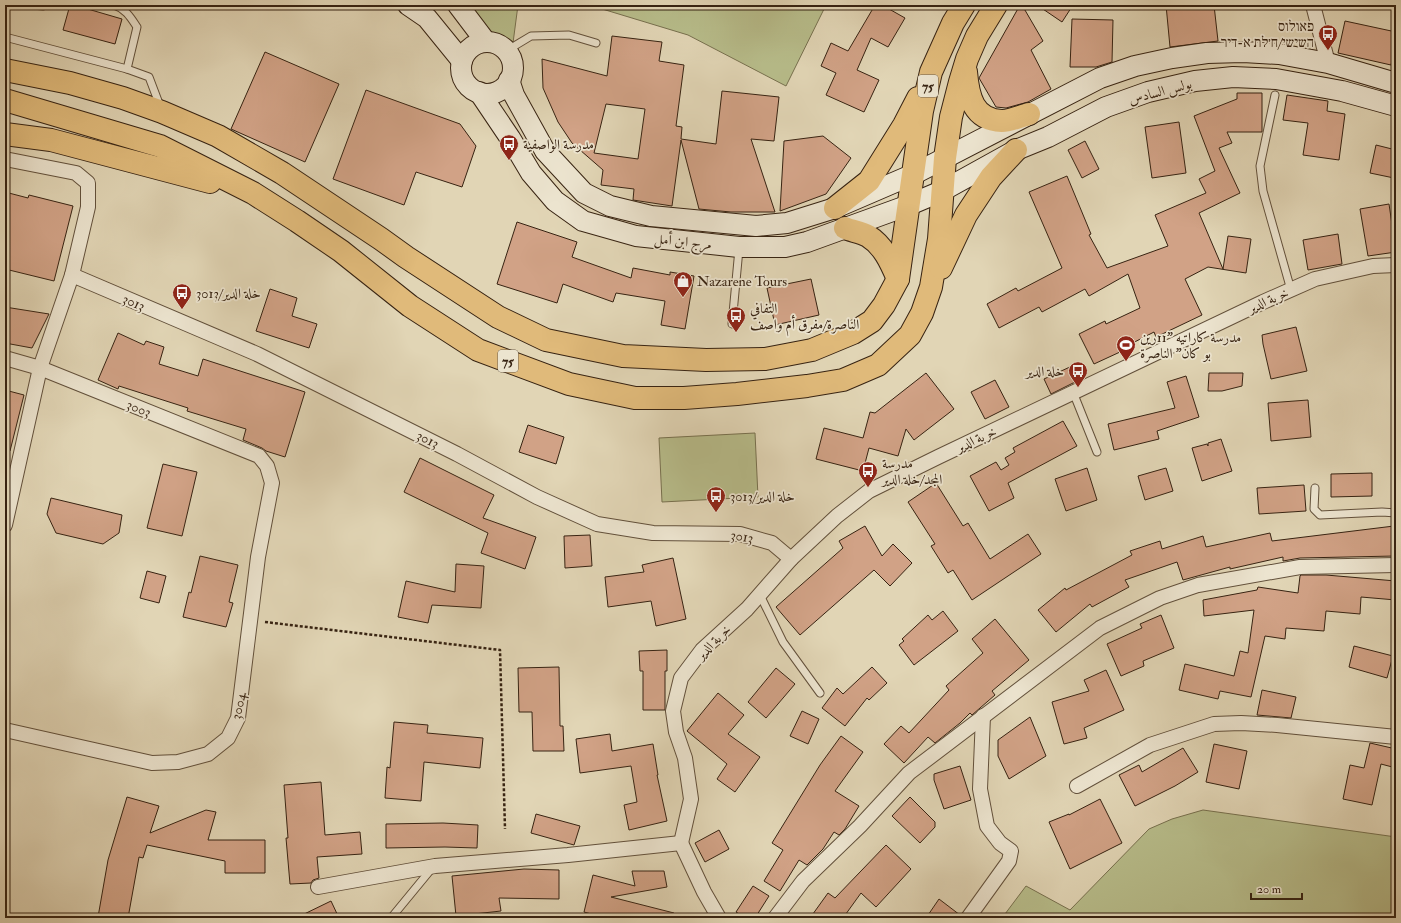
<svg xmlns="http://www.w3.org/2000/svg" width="1401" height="923" viewBox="0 0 1401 923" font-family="'IM FELL Double Pica',Amiri,'Frank Ruhl Libre',serif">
	<rect width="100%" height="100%" fill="#e1d5b5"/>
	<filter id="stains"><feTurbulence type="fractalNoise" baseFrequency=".005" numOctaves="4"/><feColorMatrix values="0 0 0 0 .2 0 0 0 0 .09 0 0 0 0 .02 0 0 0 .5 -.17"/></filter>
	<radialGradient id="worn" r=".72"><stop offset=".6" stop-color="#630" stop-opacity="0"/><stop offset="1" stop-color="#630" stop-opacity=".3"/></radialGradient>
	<g fill="#b7bc8a" stroke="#77704e">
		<path d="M460,5H518L513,43L486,37Z"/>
		<path d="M589,5H826L786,86L688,35Z"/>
		<path d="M755,433L758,497L662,502L659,438Z"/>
		<path d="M1203,810L1396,837V918H1002L1026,886L1070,910L1149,829L1172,819Z"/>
	</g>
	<g fill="#d1a286" stroke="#372312" fill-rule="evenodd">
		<path d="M70,5H74L122,19L115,44L63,30Z"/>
		<path d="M875,5H882L905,18L888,47L871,38L857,70L879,80L864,112L826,95L836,73L821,66L831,43L848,51Z"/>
		<path d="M1020,5H1022L1043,41L1031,50L1051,89L1028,102L1006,108L996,107L979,78Z"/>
		<path d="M1037,5H1073L1062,22Z"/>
		<path d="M1166,5H1214L1218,41L1170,47Z"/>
		<path d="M1072,19L1113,20L1112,62L1096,67H1070Z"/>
		<path d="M1345,21L1396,32V42L1391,65L1338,53Z"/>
		<path d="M612,36L662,42L659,61L684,65L676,126L682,127L681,139L716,144L722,91L779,97L774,141L751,139L775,212H731L699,209L681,140L672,206L633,200L634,189L601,185L603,170L572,143L558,122L543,88L542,59L607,76ZM606,104L645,109L638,159L594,153Z"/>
		<path d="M265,52L339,84L305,162L231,129Z"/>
		<path d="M366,90L460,124L476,146L462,187L416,172L404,205L333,179Z"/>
		<path d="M1237,93H1262V132H1227L1232,143L1219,148L1240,193L1199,213L1223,269L1228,236L1251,239L1246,273L1208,267L1185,279L1202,315L1156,337L1154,332L1119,350L1120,352L1094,364L1079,334L1105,321L1106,324L1140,308L1128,274L1089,296L1085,289L1042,312L1039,307L999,328L987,304L1016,288L1018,291L1062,268L1029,192L1067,176L1091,234L1089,235L1107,268L1168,246L1155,215L1206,193L1199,179L1215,171L1194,116L1237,99Z"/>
		<path d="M1287,95L1328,101L1327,111L1345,114L1339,160L1303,155L1308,123L1283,120Z"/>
		<path d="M1179,122L1186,173L1152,178L1145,127Z"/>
		<path d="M823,136L851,158L826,194L780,211L784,141Z"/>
		<path d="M1085,141L1099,169L1082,178L1068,150Z"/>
		<path d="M1376,145L1396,150V168L1394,178L1370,173Z"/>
		<path d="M5,192L28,198L29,195L73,206L54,281L5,269Z"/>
		<path d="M1389,204L1396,252L1368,256L1360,209Z"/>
		<path d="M517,222L577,242L572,257L631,278L633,268L670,275V272L694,276L685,329L661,325L665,301L616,293L613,302L563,284L557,303L497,284Z"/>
		<path d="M1338,234L1342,264L1308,270L1303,240Z"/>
		<path d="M811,279L819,315L775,325L767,288Z"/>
		<path d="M270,289L297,298L292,316L317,324L309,348L256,331Z"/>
		<path d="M5,307L49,314L32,348L5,343Z"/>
		<path d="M1296,327L1307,371L1271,379L1263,344L1262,335Z"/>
		<path d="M118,333L144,345L146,341L164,347L159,364L198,376L203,359L305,392L285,457L266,451L262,448L243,440L246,429L187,411L188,408L119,386L118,389L98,380Z"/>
		<path d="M1072,366L1079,380L1051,394L1044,379Z"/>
		<path d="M926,373L954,409L914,440L906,429L898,456L869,448L863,471L816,459L824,428L863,438L870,412L875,413Z"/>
		<path d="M1209,373H1243L1242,386L1222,391H1208Z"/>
		<path d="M1186,376L1199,417L1157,431L1159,439L1114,450L1108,424L1175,408L1167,382Z"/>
		<path d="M995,380L1009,407L985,419L971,392Z"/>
		<path d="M5,390L24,395L10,451L5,450Z"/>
		<path d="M1308,400L1311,437L1271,441L1268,403Z"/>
		<path d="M1063,421L1077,446L1008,483L1014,498L989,511L970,476L996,462L1001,470L1009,465L1005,458L1015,452L1013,448Z"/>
		<path d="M528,425L564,437L556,464L519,452Z"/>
		<path d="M1221,439L1232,471L1202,481L1192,448L1207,444L1208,446V443Z"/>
		<path d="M420,458L494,495L483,518L536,537L525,569L481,553L488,533L404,492Z"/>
		<path d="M163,464L197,472L182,536L147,528Z"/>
		<path d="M1087,468L1097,500L1066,511L1055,479Z"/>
		<path d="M1166,468L1173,491L1145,500L1138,476Z"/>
		<path d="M1372,473V496L1331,497V474Z"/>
		<path d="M936,483L963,526L968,523L990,559L1028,534L1041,554L972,600L953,570L948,573L931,546L935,544L908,502Z"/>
		<path d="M1304,485L1306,511L1259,514L1257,488Z"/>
		<path d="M51,498L122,515L119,533L103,544L56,533L47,514Z"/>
		<path d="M865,526L882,556L893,544L912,563L890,586L874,570L800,635L776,607L843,548L839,541Z"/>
		<path d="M1394,526L1395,556L1300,558L1283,561V557L1230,569V567L1183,580L1177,562L1125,580L1129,587L1092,607L1090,604L1056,632L1038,610L1065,588L1066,590L1132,555L1130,551L1160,541L1162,549L1203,536L1206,547L1270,533L1272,541Z"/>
		<path d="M590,535L592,566L565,568L564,536Z"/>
		<path d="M200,556L238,565L229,602L233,603L226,627L183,617L189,592L191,593Z"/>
		<path d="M673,558L686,619L656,626L651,601L608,607L605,577L644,572L642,565Z"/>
		<path d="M456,564L484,566L481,608L432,605L428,623L398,617L406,581L455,592Z"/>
		<path d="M147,571L166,576L159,603L140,598Z"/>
		<path d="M1301,575H1326L1396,581V600L1361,597L1360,614L1326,611L1324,631L1286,628L1285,639L1265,636L1251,697L1220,691L1218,699L1179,690L1185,664L1234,676L1240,651L1248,653L1254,610L1204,616L1203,600L1257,590L1258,587L1298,593L1300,576Z"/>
		<path d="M943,611L958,631L914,665L899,645L904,641L902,639L928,615L932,620Z"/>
		<path d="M1161,615L1174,648L1143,661L1144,666L1121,676L1107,644L1142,628L1140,624Z"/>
		<path d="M995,619L1029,660L992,691L995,695L980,708L972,715L970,713L960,723L935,743L928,737L904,763L884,744L901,726L909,733L949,690L946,686L983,653L972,639Z"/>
		<path d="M1354,646L1393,656L1387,678L1349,667Z"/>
		<path d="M667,650V671H665V710H643V671H640L639,651Z"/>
		<path d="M559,667L560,726H563L564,751H533L532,712H519L518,668Z"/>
		<path d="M872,667L887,683L869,700L867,698L845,726L822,708L837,688L843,694Z"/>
		<path d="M776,668L795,684L766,718L748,702Z"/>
		<path d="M1106,670L1124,710L1084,728L1087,738L1064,744L1052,702L1089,691L1084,680Z"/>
		<path d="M1262,690L1296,697L1291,718L1257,715Z"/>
		<path d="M718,693L744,715L728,734L760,757L735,792L717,779L727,764L687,731Z"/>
		<path d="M802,711L819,719L808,744L790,736Z"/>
		<path d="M1030,717L1046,756L1009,779L998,756V740Z"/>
		<path d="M394,722L428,725L427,733L483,738L480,768L424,762L421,801L385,798L387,767L390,768Z"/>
		<path d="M610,734L612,751L653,744L658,775H657L667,821L629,830L624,805L637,802L631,766L580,773L576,739Z"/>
		<path d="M841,736L863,752L835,791L859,806L845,829L839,835L834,832L823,849L807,865L799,860L780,891L764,881L783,850L772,843L820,765Z"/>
		<path d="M1370,743L1396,749V768L1381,764L1372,805L1343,799L1350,765L1364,768Z"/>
		<path d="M1214,744L1247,751L1239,789L1206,782Z"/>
		<path d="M1183,748L1198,772L1175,786L1135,806L1119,775L1139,765L1142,772Z"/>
		<path d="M960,766L971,800L944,809L934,780V774Z"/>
		<path d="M321,782L325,835L360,832L362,854L317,857L319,878L313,880L311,883L290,884L286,838H288L284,785Z"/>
		<path d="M127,797L159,806L150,833L206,810L216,812L208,840H265V873H225V861L147,845L143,858L139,857L128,918H106L98,917L108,860Z"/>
		<path d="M910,797L935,822V827L920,843L892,816Z"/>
		<path d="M1100,799L1122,843L1070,869L1049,822L1069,814V815Z"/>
		<path d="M536,814L580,826L574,845L531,833Z"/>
		<path d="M443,823L478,825L477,848L445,847L386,848V824Z"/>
		<path d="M719,830L729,849L705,862L695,843Z"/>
		<path d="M886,845L911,869L876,907L861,893L843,918H810L828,893L835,898Z"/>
		<path d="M524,869L559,870V899L499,898L501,911L456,916L452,876Z"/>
		<path d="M632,871H664L667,887L611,897L674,913L673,918H606L584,912L593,875L635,886Z"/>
		<path d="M753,886L769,896L755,918H746L736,912Z"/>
		<path d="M939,899L960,915V918H926Z"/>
		<path d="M331,901L339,918H296Z"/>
	</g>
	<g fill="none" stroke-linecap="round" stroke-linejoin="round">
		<g stroke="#62503b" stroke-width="9">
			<g id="lane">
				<path d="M33,5L43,6L46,5"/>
				<path d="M114,5C126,9 131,18 137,27L127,69L149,77L160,106"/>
				<path d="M5,37L127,69"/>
				<path d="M506,51L531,36L569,35L596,43"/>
				<path d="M1275,95L1260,166L1263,191L1291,290"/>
				<path d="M732,324L739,249"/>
				<path d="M1073,392L1097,452"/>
				<path d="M1315,488L1314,509L1320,515L1382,512L1396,513"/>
				<path d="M760,595L783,642L820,693"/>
				<path d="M391,918L433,867"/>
			</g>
		</g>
		<g stroke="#62503b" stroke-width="16">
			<g id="street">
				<path d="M1313,5L1328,63"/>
				<path d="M5,159L76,173L88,183V207L72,275L40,368L5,525"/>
				<path d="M72,275L257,354L457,454L537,497L597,524L653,533L740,534L772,543L791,559"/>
				<path d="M5,358L40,368L259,456L267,466L272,483L258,557L238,718L228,738L208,754L178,762L152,763L5,730"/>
				<path d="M1077,786L1150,745L1214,724L1241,723L1277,725L1396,737"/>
				<path d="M681,843L691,799L685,758L676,732L673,711L681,678L702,650L747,609L791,559L837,516L869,491L938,457L1263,302L1315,279L1373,266L1396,265"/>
				<path d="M681,843L704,892L719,918"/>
				<path d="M318,887L435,866L568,855L681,843"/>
				<path d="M775,918L803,881L860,826L909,773L1100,628L1160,598L1198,585L1300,567L1396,565"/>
				<path d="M968,918L1009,861L1011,851L1000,843L987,826L980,789L983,716"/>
			</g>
		</g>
		<g stroke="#372312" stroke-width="22">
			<g id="secondary">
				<path d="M408,5L427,18L462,61"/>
				<path d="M458,5L486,42"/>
				<circle cx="487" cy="68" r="26"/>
				<path d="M509,80L514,95L545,151L584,193L610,206L651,216L756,226L787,223L835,208L914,174L1100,78L1135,66L1172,58L1207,53L1243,52L1279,54L1328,63L1396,83"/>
				<path d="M479,92L510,138L531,173L555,201L583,221L636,236L739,247H785L807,242L909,205L942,191L1016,150L1048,137L1106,107L1148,92L1195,81L1233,77L1276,79L1342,91L1396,106"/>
			</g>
		</g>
		<g stroke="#372312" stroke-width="24">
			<g id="highway">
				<path d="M5,70L70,83L123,98L162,112L218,136L282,173L381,239L406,257L498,317L546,340L623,356L706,360L765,359L812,350L853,333L872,321L884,305L898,279L922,111L931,72L953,23L964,5"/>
				<path d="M966,72C968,96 973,120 1002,121C1011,121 1021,116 1029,114"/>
				<path d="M5,100L160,146L253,193L297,221L341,251L410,306L478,350L569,384L635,398H684L737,394L807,386L843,380L878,365L910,335L922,313L931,287L939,239L945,158L951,117L960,82L967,59L977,36L996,5"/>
				<path d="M5,134L51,140L210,182"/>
				<path d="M835,208L869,181L904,125L918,98"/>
				<path d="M845,228C852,231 861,232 868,236C884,246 891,263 898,279"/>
				<path d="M941,268L966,215L991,177L1016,150"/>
			</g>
		</g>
		<path stroke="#372312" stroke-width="2.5" stroke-dasharray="3 2" stroke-linecap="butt" d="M265,622L500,650L505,829"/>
		<use href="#lane" stroke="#ece4cf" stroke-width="7"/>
		<use href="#street" stroke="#ece4cf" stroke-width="14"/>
		<use href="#secondary" stroke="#ece4cf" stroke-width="20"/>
		<use href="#highway" stroke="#e0ba7a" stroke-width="22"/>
	</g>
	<defs>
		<g id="bus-pin" transform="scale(1)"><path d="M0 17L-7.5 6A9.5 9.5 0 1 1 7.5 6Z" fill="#8f2418" stroke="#ece4cf"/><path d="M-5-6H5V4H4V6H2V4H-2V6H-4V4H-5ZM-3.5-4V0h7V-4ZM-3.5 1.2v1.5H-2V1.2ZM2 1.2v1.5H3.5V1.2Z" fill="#fff"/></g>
		<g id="shop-pin" transform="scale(1)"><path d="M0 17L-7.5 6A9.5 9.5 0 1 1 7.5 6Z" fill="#8f2418" stroke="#ece4cf"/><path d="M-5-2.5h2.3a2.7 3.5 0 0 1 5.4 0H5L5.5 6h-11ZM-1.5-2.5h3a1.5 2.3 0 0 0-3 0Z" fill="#fff"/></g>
		<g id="stadium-pin" transform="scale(1)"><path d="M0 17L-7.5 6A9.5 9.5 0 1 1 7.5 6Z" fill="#8f2418" stroke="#ece4cf"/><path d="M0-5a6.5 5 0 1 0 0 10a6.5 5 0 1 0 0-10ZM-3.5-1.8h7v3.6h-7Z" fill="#fff"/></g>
	</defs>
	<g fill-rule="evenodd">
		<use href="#bus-pin" x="1328" y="34"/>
		<use href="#bus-pin" x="509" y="144"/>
		<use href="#shop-pin" x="683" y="281"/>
		<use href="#bus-pin" x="182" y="293"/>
		<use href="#bus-pin" x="736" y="316"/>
		<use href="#stadium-pin" x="1126" y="345"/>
		<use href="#bus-pin" x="1078" y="371"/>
		<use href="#bus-pin" x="868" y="471"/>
		<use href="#bus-pin" x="716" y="496"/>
	</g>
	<g text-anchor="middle" stroke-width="3.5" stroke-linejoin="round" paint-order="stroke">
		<g fill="#ece4cf" stroke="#6d5d4b" stroke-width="1">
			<rect x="918" y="75" width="20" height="22" rx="3"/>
			<rect x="498" y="350" width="20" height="22" rx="3"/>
		</g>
		<g font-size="13" font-weight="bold" fill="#372312">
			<text x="928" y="91">75</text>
			<text x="508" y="366">75</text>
		</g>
		<g font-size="14" fill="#372312" stroke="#ece4cf" text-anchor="start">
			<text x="1314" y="31" text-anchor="end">פאולוס<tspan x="1314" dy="16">השישי/ח׳לת א-דיר</tspan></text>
			<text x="523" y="149">مدرسة الواصفية</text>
			<text x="697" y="286">Nazarene Tours</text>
			<text x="196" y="298">خلة الدير/3013</text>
			<text x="750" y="313">التفافي<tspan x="750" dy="16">الناصرة/مفرق أم واصف</tspan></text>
			<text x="1140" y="342">مدرسة كاراتيه "11رين<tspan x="1140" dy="16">بو كان" الناصرة</tspan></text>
			<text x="1064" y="376" text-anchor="end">خلة الدير</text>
			<text x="882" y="468">مدرسة<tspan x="882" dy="16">المجد/خلة الدير</tspan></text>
			<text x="730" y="501">3013/خلة الدير</text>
		</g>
		<g font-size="14" fill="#372312" stroke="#ece4cf">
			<text transform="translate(1160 91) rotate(-15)" y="5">بولس السادس</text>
			<text transform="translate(683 241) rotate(6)" y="5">مرج ابن أمل</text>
			<text transform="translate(1268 300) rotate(-24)" y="5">خربة الدير</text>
			<text transform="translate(134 302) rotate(23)" y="5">3013</text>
			<text transform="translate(139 408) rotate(22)" y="5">3003</text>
			<text transform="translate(428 439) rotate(26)" y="5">3013</text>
			<text transform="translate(976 439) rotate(-25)" y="5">خربة الدير</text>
			<text transform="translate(742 536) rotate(9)" y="5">3013</text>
			<text transform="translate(713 642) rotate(-45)" y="5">خربة الدير</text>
			<text transform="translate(238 706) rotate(-78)" y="5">3004</text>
		</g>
	</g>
	<rect width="1401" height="923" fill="none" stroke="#e1d5b5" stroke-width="20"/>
	<rect x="6" y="6" width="1389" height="911" fill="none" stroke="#372312" stroke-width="2"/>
	<rect x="10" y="10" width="1381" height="903" fill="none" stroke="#372312"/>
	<path d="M1251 893v6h51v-6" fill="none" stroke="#372312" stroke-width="2"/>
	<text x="1257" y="893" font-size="12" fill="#372312" stroke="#ece4cf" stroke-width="3" paint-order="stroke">20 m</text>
	<rect width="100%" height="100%" filter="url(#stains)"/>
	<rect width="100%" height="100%" fill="url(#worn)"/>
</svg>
